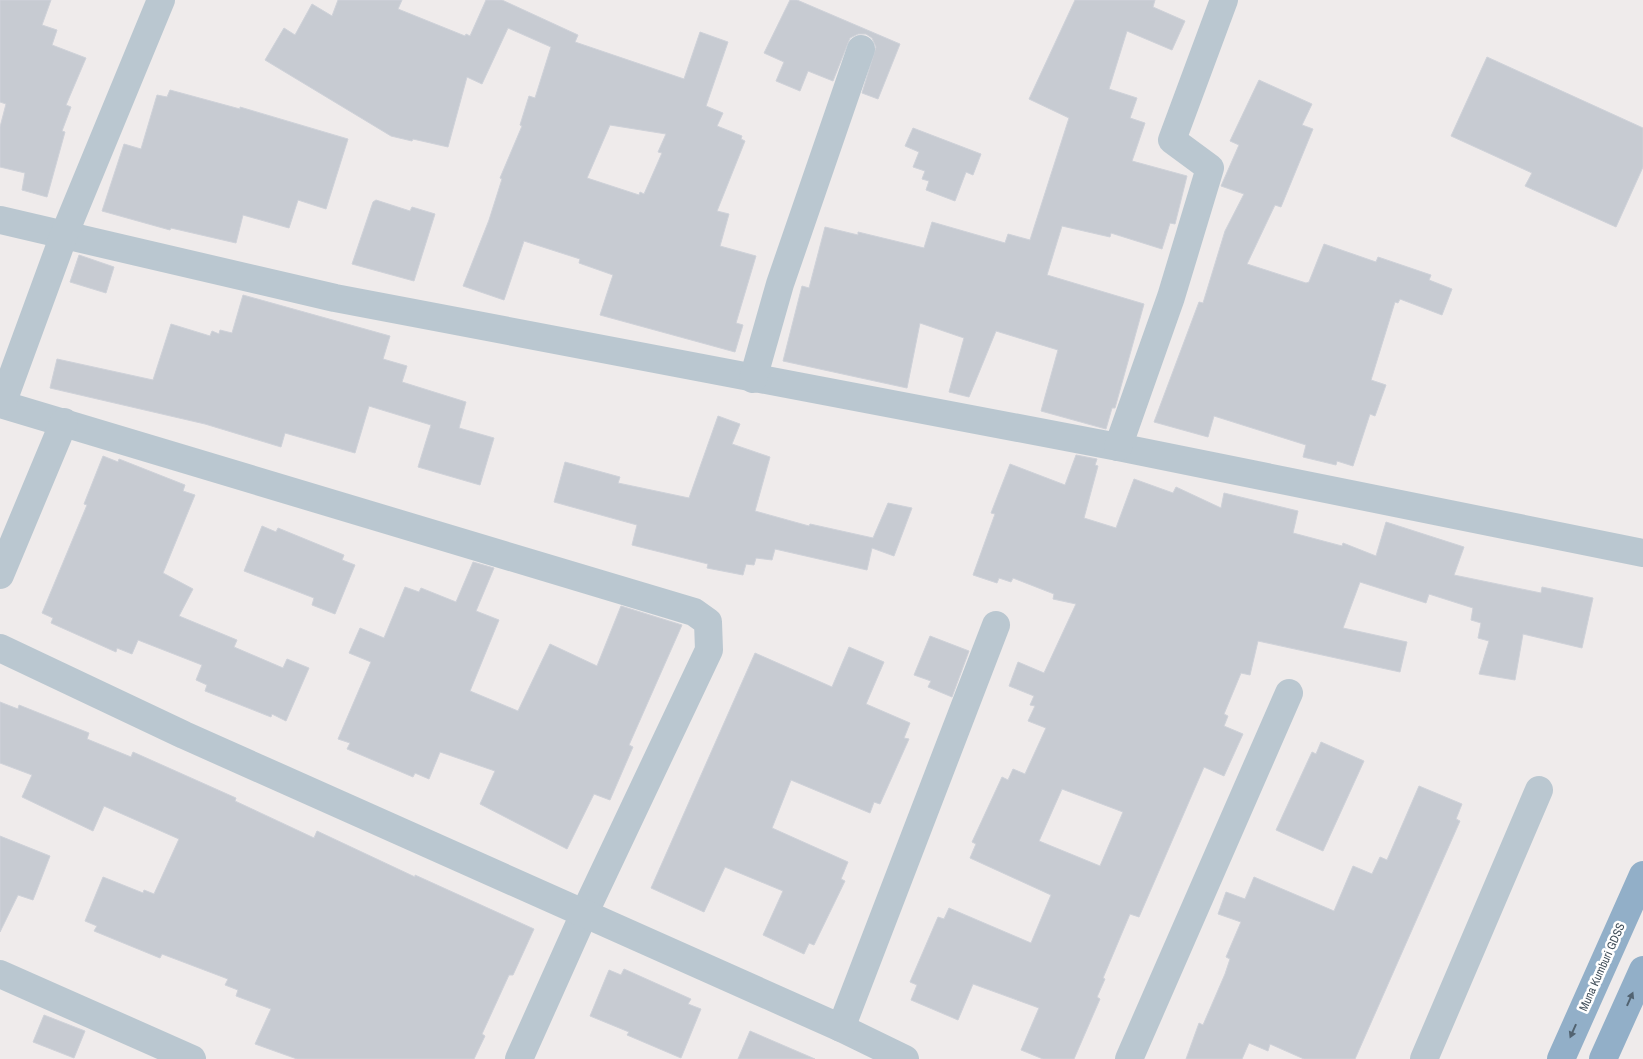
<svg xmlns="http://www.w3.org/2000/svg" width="1643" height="1059" viewBox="0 0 1643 1059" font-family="'Archivo Narrow',sans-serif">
	<rect width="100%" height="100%" fill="#efebeb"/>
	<g fill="#c7cbd2" stroke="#cfd2d9" fill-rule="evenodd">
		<path d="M0,0H51L42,25L57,30L52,45L86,58L66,105L71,107L62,131L65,132L47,197L22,190L25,173L0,167V127L6,104L0,102Z"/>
		<path d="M338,0H402L398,9L465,36L466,34L470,36L486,0H502L578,35L575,42L684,79L700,32L728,42L706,106L723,113L717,126L742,136L741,139L745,141L717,211L729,214L720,246L756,256L736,323L743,325L735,352L600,315L613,275L579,263L580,259L524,241L504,300L463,286L489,220L502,179L500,178L522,126L520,125L529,96L535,98L551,47L508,28L482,84L467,77L448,147L413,139L412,141L391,136L265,60L284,28L295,35L312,4L332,16ZM610,125L666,134L658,152L662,153L644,194L640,192L639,195L587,178Z"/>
		<path d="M790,0H797L900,44L878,99L862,93L876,47L872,38L866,34H858L850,38L833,81L808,71L800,91L776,81L784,62L764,53Z"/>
		<path d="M1075,0H1155L1153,7L1185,21L1172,50L1127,31L1109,89L1137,98L1130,118L1145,123L1132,161L1187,176L1175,224L1170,223L1162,249L1111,233L1110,237L1062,226L1047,275L1144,304L1115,408H1112L1106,429L1041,411L1058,350L996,331L969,397L949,392L964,338L920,323L907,388L783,361L802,286L809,288L825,227L858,235V232L924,248L932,222L1005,243L1008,234L1030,240L1069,118L1029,99Z"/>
		<path d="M1487,57L1643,128V167L1616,227L1525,186L1532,173L1451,136Z"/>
		<path d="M1259,80L1312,104L1302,125L1313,129L1281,207L1275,205L1247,264L1306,283L1309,282L1324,244L1376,262L1378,257L1431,275L1429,280L1452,289L1442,315L1400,299L1398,303L1395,302L1371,380L1386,385L1375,416L1370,414L1353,466L1337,461L1336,465L1303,457L1306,445L1214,416L1208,437L1154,422L1199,302L1203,303L1225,231L1244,194L1221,186L1239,145L1230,141Z"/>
		<path d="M170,90L240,109V107L348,139L326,209L298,200L289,228L243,215L236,243L171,228L170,230L102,211L124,144L141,149L157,95L167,97Z"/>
		<path d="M913,128L981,154L973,175L966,172L955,201L926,190L929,181L922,179L925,171L913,167L919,152L905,146Z"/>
		<path d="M376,200L410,211L412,207L435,214L414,281L352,264L373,202Z"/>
		<path d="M79,255L114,267L106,293L70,282Z"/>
		<path d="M243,295L390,336L383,359L407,366L402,382L466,402L459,428L494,438L480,485L418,467L431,425L369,406L355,453L285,433L281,447L205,424L50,388L57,359L153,380L171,324L210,336L212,331L219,334L220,330L232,333Z"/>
		<path d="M718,416L740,424L732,444L770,457L755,511L809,526L810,524L873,538L888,503L912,508L894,556L872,548L867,570L775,549L772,560L756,558L754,565L746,564L743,575L707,568L708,564L632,545L637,525L554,502L565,462L620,477L618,483L689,498Z"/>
		<path d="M1076,455L1097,459L1095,465L1098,466L1084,518L1116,528L1134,479L1173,493L1176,487L1221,508L1224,493L1298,511L1293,533L1342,546L1343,543L1376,556L1386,522L1464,547L1454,575L1541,593L1542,587L1593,598L1582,648L1523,634L1515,680L1479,674L1489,641L1478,638L1481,623L1471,620L1473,608L1429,594L1426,603L1360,582L1343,628L1407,642L1400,672L1258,641L1250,675L1241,673L1224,714L1228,716L1224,726L1243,734L1224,776L1204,767L1139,917L1130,914L1103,978L1105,979L1097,997L1100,999L1074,1059H1043L1021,1050L1039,1008L973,984L958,1020L911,1000L917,985L910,982L938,917L944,919L949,908L1031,943L1051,895L970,858L976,844L972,842L1002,777L1008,780L1013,769L1025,774L1046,728L1028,721L1035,706L1030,705L1034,696L1009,686L1018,662L1044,673L1076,604L1053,599L1054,594L1013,578L1011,582L999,578L997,583L973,575L995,514L991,513L1010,464L1065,485ZM1062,789L1123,812L1100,866L1039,841Z"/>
		<path d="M103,456L118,462L119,459L185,485L183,491L195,495L163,573L193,589L179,616L237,640L234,647L283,668L287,659L309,668L286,721L272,714L271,717L205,691L207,685L196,680L202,665L138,640L132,654L117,648L116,652L51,623L53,618L42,613L87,505L84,504Z"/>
		<path d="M262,526L276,532L278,528L344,555L342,560L355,565L335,614L312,605L314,598L244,571Z"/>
		<path d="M473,562L494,568L476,611L499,620L470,691L518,711L550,644L597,666L621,606L682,625L629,745L633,747L610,800L594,794L567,849L480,804L495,771L440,752L429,779L415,773L413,777L347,749L350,743L338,739L371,662L349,653L360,628L384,638L405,587L419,592L421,588L456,602Z"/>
		<path d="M930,636L969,651L952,697L928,687L931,681L914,675Z"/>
		<path d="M849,647L884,662L866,704L910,723L904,738L909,739L880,804L874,802L870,813L791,780L772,828L848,862L841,879L845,881L814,945L809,943L804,954L763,935L783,891L725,867L704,912L651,888L755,653L832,687Z"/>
		<path d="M0,702L18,709L19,705L89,733L87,739L131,757L133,752L236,798L235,801L297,830L314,838L317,831L415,877V875L534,929L513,975H509L482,1034L485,1036L474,1059H297L255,1044L271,1009L236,996L238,990L225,985L228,979L162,954L160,958L94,931L97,926L85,921L103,877L143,893L144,890L154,894L179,839L104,806L93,831L22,797L32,775L0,763Z"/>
		<path d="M1321,742L1364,761L1323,851L1276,830L1312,752L1316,754Z"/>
		<path d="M1419,786L1462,804L1456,819L1460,821L1355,1059H1304L1270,1044L1268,1051L1249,1043L1242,1059H1186L1199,1023L1203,1025L1225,974L1230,959L1226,957L1241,922L1218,914L1226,892L1245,899L1254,877L1334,911L1353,866L1372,874L1380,857L1387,860Z"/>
		<path d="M0,836L50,856L33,900L18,895L0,932Z"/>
		<path d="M624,969L691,999L688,1004L701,1009L681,1058L627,1035L629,1032L590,1016L609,970L621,975Z"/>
		<path d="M44,1015L85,1031L74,1058L33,1042Z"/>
		<path d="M750,1031L815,1059H738Z"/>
	</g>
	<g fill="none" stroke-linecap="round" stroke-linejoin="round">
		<g stroke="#bac7d0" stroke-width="28">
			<path d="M0,220L335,298L1118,447L1643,553"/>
			<path d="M753,379L780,284L861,49"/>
			<path d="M0,404L694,612L708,622L709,650L584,914L519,1059"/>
			<path d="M2,404L64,235L161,0"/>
			<path d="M1118,447L1171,297L1210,168L1172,140L1224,0"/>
			<path d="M0,575L64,422"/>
			<path d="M0,648L184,735L841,1028L905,1059"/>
			<path d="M0,974L192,1059"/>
			<path d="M841,1028L996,625"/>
			<path d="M1129,1059L1289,693"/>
			<path d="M1424,1059L1539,790"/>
		</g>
		<g stroke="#92afc8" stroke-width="28">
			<path d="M1561,1059L1643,875"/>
			<path d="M1603,1059L1643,970"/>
		</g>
	</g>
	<defs><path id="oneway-solid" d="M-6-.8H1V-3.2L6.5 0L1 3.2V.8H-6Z" transform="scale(1.25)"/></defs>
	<g fill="#526371">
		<use href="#oneway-solid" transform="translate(1630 999) rotate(-66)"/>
		<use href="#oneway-solid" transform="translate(1573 1031) rotate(114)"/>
	</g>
	<g text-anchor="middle" stroke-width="5" stroke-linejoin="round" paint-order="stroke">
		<g font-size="12" fill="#42505b" stroke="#fff">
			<text transform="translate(1602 967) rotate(-66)" y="4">Muna Kumburi GDSS</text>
		</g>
	</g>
</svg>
